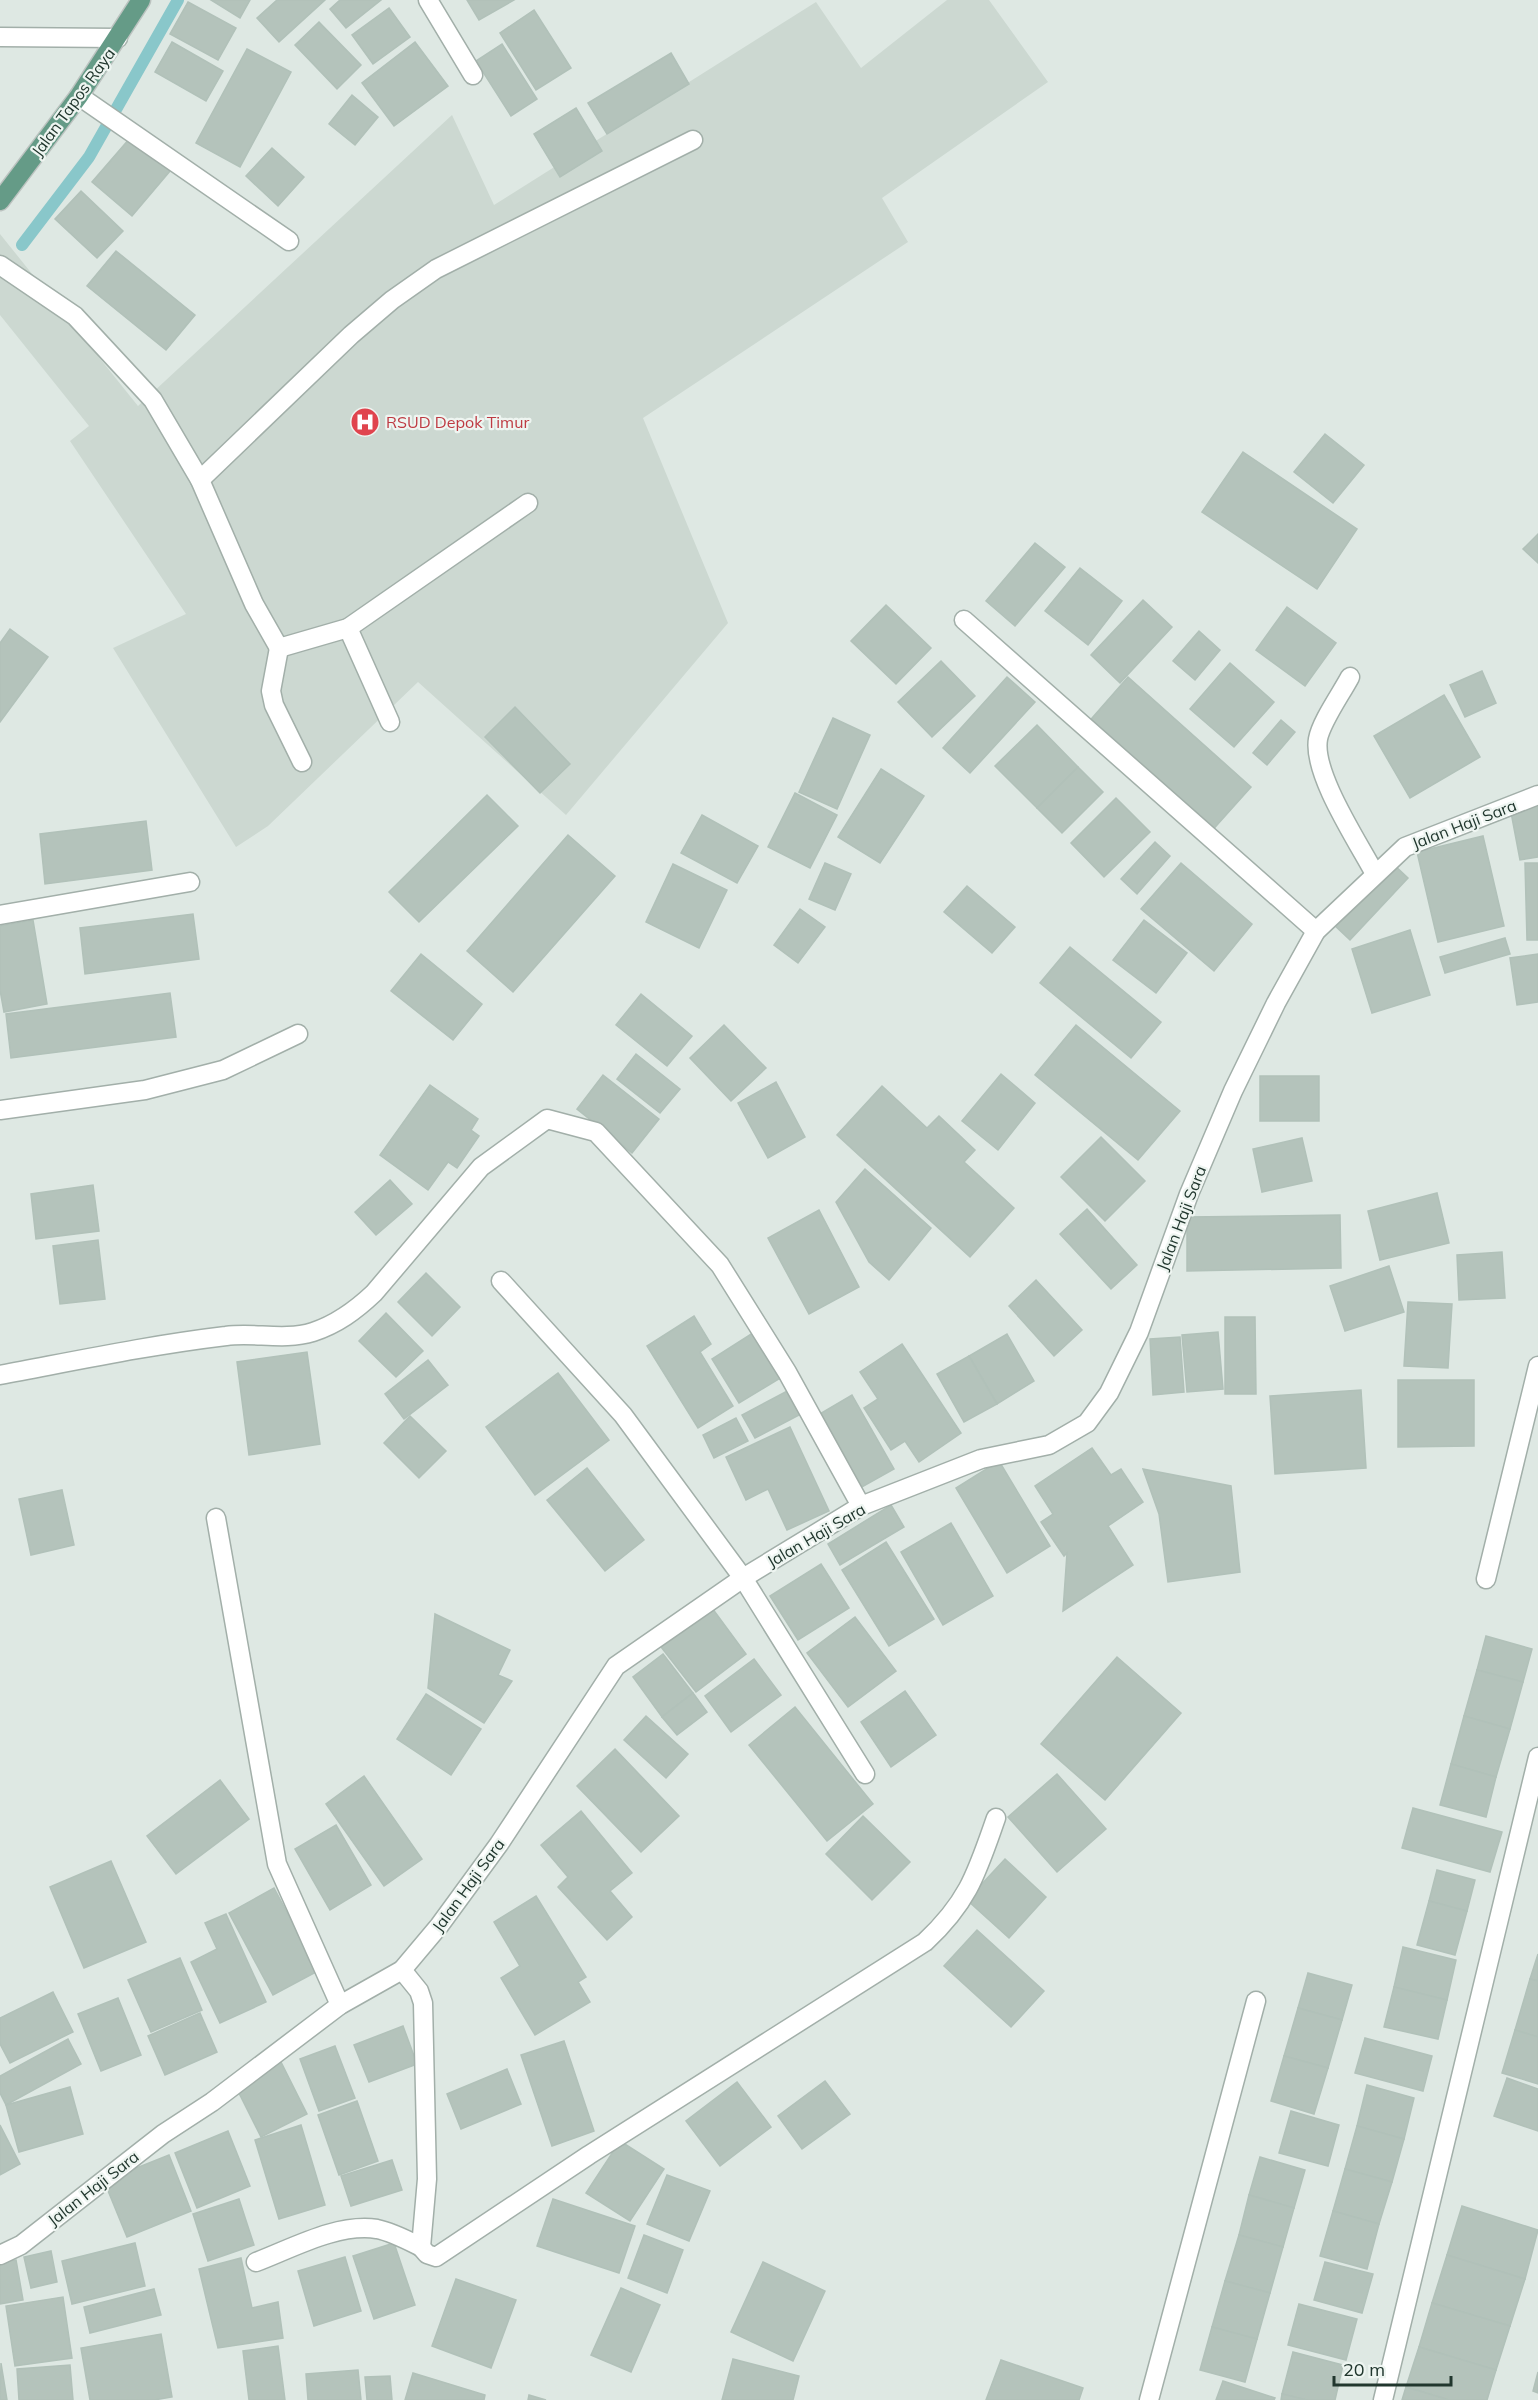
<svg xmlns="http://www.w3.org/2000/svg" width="1538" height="2400" viewBox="0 0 1538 2400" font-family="Mulish,sans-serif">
	<rect width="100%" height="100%" fill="#dee8e3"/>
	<path fill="#ccd8d1" d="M947,0H989L1048,82L882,198L908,242L643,418L728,623L566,815L418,682L268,826L236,847L113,648L186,614L70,441L89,426L0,315V234L138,406L452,115L494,205L816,2L861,68Z"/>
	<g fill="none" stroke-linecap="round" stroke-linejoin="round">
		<path stroke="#89c7ca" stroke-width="12" d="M22,245L89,157L178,0"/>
	</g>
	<g fill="#b4c3bb" stroke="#b1c1b9" stroke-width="1.5">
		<path d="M211,0H250L240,18Z"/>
		<path d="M277,0H325L279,42L257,18Z"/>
		<path d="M340,0H381L346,28L330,9Z"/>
		<path d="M467,0H514L479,20Z"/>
		<path d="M188,2L236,28L218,60L170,34Z"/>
		<path d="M389,8L410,37L373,64L352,35Z"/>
		<path d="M534,10L571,68L536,90L500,33Z"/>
		<path d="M319,22L361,65L337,89L295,45Z"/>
		<path d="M172,42L223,71L206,101L155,72Z"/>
		<path d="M415,42L448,86L394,126L362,83Z"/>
		<path d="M502,44L537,99L511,116L476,61Z"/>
		<path d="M247,49L291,72L240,167L196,143Z"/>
		<path d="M671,53L689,84L607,134L588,103Z"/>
		<path d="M352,95L378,117L355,145L329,124Z"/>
		<path d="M576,108L602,151L560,177L534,134Z"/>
		<path d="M130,138L170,171L132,216L92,182Z"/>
		<path d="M272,148L304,177L278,206L246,176Z"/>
		<path d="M81,191L123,231L97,258L55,219Z"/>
		<path d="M116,251L195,315L166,350L87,286Z"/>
		<path d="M1325,434L1364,465L1333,503L1294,472Z"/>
		<path d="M1243,452L1357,529L1317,589L1202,512Z"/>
		<path d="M1538,534V563L1523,549Z"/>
		<path d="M1035,543L1065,567L1015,626L986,601Z"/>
		<path d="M1080,568L1122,601L1088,645L1045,611Z"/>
		<path d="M1143,600L1172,627L1120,683L1091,655Z"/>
		<path d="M886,605L931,648L896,684L851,641Z"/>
		<path d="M1287,607L1336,643L1305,686L1256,650Z"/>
		<path d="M10,629L48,657L0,722V643Z"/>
		<path d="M1199,631L1220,650L1195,680L1173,661Z"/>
		<path d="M941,661L975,696L932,737L898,702Z"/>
		<path d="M1230,663L1274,702L1234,747L1190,709Z"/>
		<path d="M1482,671L1496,703L1465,717L1450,685Z"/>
		<path d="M1007,677L1035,702L970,773L943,748Z"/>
		<path d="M1128,677L1251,787L1209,834L1086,725Z"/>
		<path d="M1444,695L1480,757L1410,798L1374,736Z"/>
		<path d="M515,707L570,764L540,793L485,737Z"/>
		<path d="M833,718L870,735L837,809L799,792Z"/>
		<path d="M1281,720L1295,732L1267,765L1253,753Z"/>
		<path d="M1037,725L1078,767L1037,808L995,766Z"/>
		<path d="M1078,767L1103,792L1062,833L1037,808Z"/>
		<path d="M881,769L924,796L880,863L838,837Z"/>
		<path d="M795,793L837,815L810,868L768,847Z"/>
		<path d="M487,795L518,826L419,922L389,892Z"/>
		<path d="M1116,798L1150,832L1104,877L1071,843Z"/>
		<path d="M1538,802V857L1520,860L1510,807Z"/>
		<path d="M702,815L758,846L737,883L681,853Z"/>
		<path d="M146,821L152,870L45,884L40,834Z"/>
		<path d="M568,835L615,876L513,992L467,951Z"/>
		<path d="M1483,836L1504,926L1438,942L1417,852Z"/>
		<path d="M1155,842L1170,856L1137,894L1121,879Z"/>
		<path d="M1391,862L1408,878L1350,940L1332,923Z"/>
		<path d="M825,863L851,874L835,910L809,899Z"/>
		<path d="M1181,863L1252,924L1214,971L1141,909Z"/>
		<path d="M1525,863H1538V940H1527Z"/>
		<path d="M673,864L727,890L699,948L646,922Z"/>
		<path d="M967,886L1015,927L992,953L944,912Z"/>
		<path d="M800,909L825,927L798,963L774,945Z"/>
		<path d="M193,914L199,959L85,974L80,928Z"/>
		<path d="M33,920L47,1004L4,1012L0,990V926Z"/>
		<path d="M1144,920L1187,953L1156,993L1113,960Z"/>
		<path d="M1410,930L1430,995L1372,1013L1352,949Z"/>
		<path d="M1505,938L1510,954L1445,973L1440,957Z"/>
		<path d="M1070,947L1161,1022L1131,1058L1040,983Z"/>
		<path d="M421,954L482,1004L453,1040L391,991Z"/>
		<path d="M1538,954V1002L1517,1005L1510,958Z"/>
		<path d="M170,993L176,1037L11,1058L6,1014Z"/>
		<path d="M641,994L692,1036L667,1066L616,1025Z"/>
		<path d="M724,1025L766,1068L731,1101L690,1058Z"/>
		<path d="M1076,1025L1180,1111L1138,1160L1035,1075Z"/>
		<path d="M636,1054L680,1089L660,1113L617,1079Z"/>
		<path d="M1001,1074L1035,1103L998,1150L962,1121Z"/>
		<path d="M603,1075L659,1119L632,1153L577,1109Z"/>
		<rect x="1260" y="1076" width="59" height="45"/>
		<path d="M776,1082L805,1137L768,1158L738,1103Z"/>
		<path d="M430,1085L478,1119L471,1130L479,1136L457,1168L448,1162L428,1190L380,1155Z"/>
		<path d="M882,1086L927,1128L939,1116L975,1150L964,1162L1014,1208L970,1257L837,1135Z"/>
		<path d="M1101,1137L1145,1181L1105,1221L1061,1177Z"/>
		<path d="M1302,1138L1312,1181L1262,1192L1253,1149Z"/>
		<path d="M865,1169L931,1228L889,1280L869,1262L836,1202Z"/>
		<path d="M390,1180L412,1204L376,1235L355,1212Z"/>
		<path d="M93,1185L99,1231L36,1239L31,1194Z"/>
		<path d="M1437,1193L1449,1243L1380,1260L1368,1211Z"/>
		<path d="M1087,1209L1137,1265L1111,1289L1060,1234Z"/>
		<path d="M819,1210L859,1287L809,1314L768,1238Z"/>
		<path d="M1340,1215L1341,1268L1187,1271V1217Z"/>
		<path d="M98,1240L105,1299L60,1304L53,1246Z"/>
		<path d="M1502,1252L1505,1298L1459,1300L1457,1255Z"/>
		<path d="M1389,1266L1404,1312L1345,1331L1330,1286Z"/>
		<path d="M426,1273L460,1307L432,1336L398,1302Z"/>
		<path d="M1036,1280L1082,1330L1054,1356L1009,1306Z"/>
		<path d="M1408,1302L1452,1304L1448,1368L1404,1366Z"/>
		<path d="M386,1313L423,1351L396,1377L359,1341Z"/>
		<path d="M694,1316L711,1344L700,1352L733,1406L698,1428L647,1346Z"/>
		<path d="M1225,1317H1255L1256,1394H1225Z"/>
		<path d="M759,1329L787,1374L739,1403L712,1359Z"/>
		<path d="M1218,1332L1223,1389L1187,1392L1182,1335Z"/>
		<path d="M1007,1334L1034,1381L997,1404L969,1356Z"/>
		<path d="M1180,1337L1184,1392L1153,1395L1150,1339Z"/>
		<path d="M902,1344L961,1433L919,1462L905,1441L891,1450L864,1408L878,1399L860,1372Z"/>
		<path d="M307,1352L320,1444L249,1455L237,1362Z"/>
		<path d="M969,1356L997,1404L964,1422L937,1374Z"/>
		<path d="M428,1360L448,1385L404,1419L385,1394Z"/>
		<path d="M558,1373L609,1440L535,1495L486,1427Z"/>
		<path d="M1398,1380H1474V1446L1398,1447Z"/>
		<path d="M791,1389L803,1413L755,1438L742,1415Z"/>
		<path d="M1361,1390L1366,1468L1275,1474L1270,1396Z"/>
		<path d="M852,1395L894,1469L860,1488L818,1415Z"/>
		<path d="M410,1416L446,1451L419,1478L384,1443Z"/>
		<path d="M736,1418L748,1441L714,1458L703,1435Z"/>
		<path d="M790,1427L829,1511L787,1530L768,1489L746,1500L726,1457Z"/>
		<path d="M1092,1448L1111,1475L1121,1469L1143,1502L1108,1526L1133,1565L1063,1611L1067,1553L1064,1556L1041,1522L1053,1514L1035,1486Z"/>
		<path d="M999,1461L1050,1546L1007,1573L956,1488Z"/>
		<path d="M587,1468L644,1540L605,1571L547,1500Z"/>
		<path d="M1143,1469L1231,1486L1240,1572L1168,1582L1159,1514Z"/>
		<path d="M62,1490L74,1545L31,1555L19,1499Z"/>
		<path d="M891,1505L904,1527L840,1565L828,1544Z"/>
		<path d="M951,1523L993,1596L943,1625L901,1552Z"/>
		<path d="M886,1542L934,1619L889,1646L842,1570Z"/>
		<path d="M821,1564L849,1608L798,1640L770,1596Z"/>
		<path d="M712,1608L746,1654L696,1692L661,1647Z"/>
		<path d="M435,1614L510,1650L498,1675L512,1681L484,1723L428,1688Z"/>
		<path d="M855,1617L896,1671L848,1707L807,1653Z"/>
		<path d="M1486,1636L1532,1649L1523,1682L1477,1670Z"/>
		<path d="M663,1654L693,1693L662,1717L633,1677Z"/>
		<path d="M1117,1657L1181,1713L1105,1800L1041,1744Z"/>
		<path d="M754,1659L781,1695L731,1732L705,1696Z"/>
		<path d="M1477,1670L1523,1682L1510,1729L1464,1716Z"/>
		<path d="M905,1691L936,1735L891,1767L861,1722Z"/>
		<path d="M693,1693L707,1712L677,1735L662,1717Z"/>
		<path d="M426,1694L481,1729L451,1775L397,1739Z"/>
		<path d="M795,1707L873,1804L827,1841L749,1745Z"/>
		<path d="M646,1716L688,1754L666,1778L624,1740Z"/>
		<path d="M1464,1716L1510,1729L1496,1777L1451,1764Z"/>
		<path d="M615,1749L679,1816L641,1852L577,1786Z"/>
		<path d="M1451,1764L1496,1777L1486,1817L1440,1805Z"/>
		<path d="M1057,1774L1106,1829L1057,1872L1008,1817Z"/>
		<path d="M364,1776L422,1859L384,1886L326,1804Z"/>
		<path d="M220,1780L249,1819L176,1874L147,1836Z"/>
		<path d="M1413,1808L1502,1832L1490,1872L1402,1848Z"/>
		<path d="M581,1811L632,1873L610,1891L632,1917L607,1940L558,1887L568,1877L541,1845Z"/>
		<path d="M863,1816L910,1862L872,1900L826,1854Z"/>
		<path d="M336,1825L371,1885L330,1910L295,1849Z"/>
		<path d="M1005,1859L1046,1897L1009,1938L967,1900Z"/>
		<path d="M111,1861L146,1942L84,1968L50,1887Z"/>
		<path d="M1437,1870L1475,1880L1467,1911L1429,1901Z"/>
		<path d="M274,1888L318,1971L273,1995L229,1913Z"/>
		<path d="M536,1896L586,1977L578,1982L590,2002L535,2035L501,1978L520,1966L494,1922Z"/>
		<path d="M1429,1901L1467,1911L1455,1955L1417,1945Z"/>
		<path d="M226,1914L266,2002L220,2023L191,1962L217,1949L205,1923Z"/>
		<path d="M977,1930L1044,1991L1011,2027L944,1966Z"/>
		<path d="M1403,1947L1456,1960L1447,2000L1394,1987Z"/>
		<path d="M1538,1954V1981L1530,1979Z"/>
		<path d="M180,1958L202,2010L151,2032L128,1980Z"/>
		<path d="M1308,1973L1352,1985L1342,2020L1298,2008Z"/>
		<path d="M1530,1979L1538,1981V2037L1515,2030Z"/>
		<path d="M1394,1987L1447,2000L1438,2039L1384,2027Z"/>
		<path d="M53,1992L73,2032L10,2063L0,2044V2018Z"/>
		<path d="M118,1998L141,2055L101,2071L78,2014Z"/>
		<path d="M1298,2008L1342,2020L1328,2068L1284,2056Z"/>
		<path d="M200,2013L217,2052L165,2075L148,2036Z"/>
		<path d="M403,2026L417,2064L369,2082L354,2045Z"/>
		<path d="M1515,2030L1538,2037V2084L1502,2073Z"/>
		<path d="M1365,2038L1432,2056L1423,2091L1355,2073Z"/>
		<path d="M68,2039L81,2064L6,2105L0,2093V2076Z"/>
		<path d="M564,2041L594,2131L552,2146L521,2055Z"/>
		<path d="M335,2046L355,2098L319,2111L300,2059Z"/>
		<path d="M1284,2056L1328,2068L1314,2114L1271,2101Z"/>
		<path d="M281,2062L307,2114L261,2137L235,2085Z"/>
		<path d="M507,2069L521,2104L461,2129L447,2094Z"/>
		<path d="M1507,2078L1538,2089V2131L1494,2116Z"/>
		<path d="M825,2081L850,2114L802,2149L778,2116Z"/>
		<path d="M737,2082L771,2127L720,2166L686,2121Z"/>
		<path d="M1367,2085L1414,2098L1404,2139L1357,2126Z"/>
		<path d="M70,2087L83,2134L19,2152L6,2105Z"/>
		<path d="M357,2101L378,2161L339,2175L318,2115Z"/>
		<path d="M1291,2111L1339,2125L1328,2166L1279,2153Z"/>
		<path d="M0,2125L20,2164L0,2175Z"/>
		<path d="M301,2125L325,2205L279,2219L255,2140Z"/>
		<path d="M1357,2126L1404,2139L1392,2182L1345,2169Z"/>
		<path d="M228,2131L250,2186L197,2208L175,2153Z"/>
		<path d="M620,2141L664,2169L630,2221L586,2193Z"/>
		<path d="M169,2155L191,2211L127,2237L104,2181Z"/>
		<path d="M1260,2157L1305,2170L1294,2208L1249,2195Z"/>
		<path d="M392,2160L402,2190L351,2206L341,2176Z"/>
		<path d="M1345,2169L1392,2182L1379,2224L1333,2211Z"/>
		<path d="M667,2175L710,2191L689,2241L647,2224Z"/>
		<path d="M1249,2195L1294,2208L1283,2247L1239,2235Z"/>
		<path d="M239,2199L254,2245L208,2261L193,2214Z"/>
		<path d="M553,2199L635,2226L619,2273L537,2246Z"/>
		<path d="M1462,2206L1538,2230L1525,2279L1447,2255Z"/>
		<path d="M1333,2211L1379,2224L1367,2269L1320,2256Z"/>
		<path d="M644,2235L683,2250L667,2293L628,2278Z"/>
		<path d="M1239,2235L1283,2247L1270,2293L1225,2281Z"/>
		<path d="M135,2243L145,2286L72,2304L62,2261Z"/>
		<path d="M394,2243L415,2305L374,2319L353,2256Z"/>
		<path d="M51,2251L57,2282L31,2288L24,2257Z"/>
		<path d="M1447,2255L1525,2279L1510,2326L1432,2303Z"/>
		<path d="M345,2257L361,2311L314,2326L298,2271Z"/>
		<path d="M241,2258L252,2308L278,2302L283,2338L218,2348L199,2269Z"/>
		<path d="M16,2260L23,2300L0,2304V2262Z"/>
		<path d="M763,2262L825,2291L793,2361L731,2332Z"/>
		<path d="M1325,2262L1373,2274L1362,2313L1314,2300Z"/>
		<path d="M456,2279L516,2300L491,2368L432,2346Z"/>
		<path d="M1225,2281L1270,2293L1257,2339L1212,2327Z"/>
		<path d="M621,2288L660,2305L631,2372L591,2355Z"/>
		<path d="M154,2289L161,2315L90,2333L84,2307Z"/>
		<path d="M63,2297L72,2358L15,2366L6,2306Z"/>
		<path d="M1432,2303L1510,2326L1496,2370L1419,2347Z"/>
		<path d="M1299,2304L1357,2319L1346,2360L1288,2345Z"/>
		<path d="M1212,2327L1257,2339L1245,2382L1200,2370Z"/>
		<path d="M161,2334L172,2397L154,2400H90L81,2348Z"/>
		<path d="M278,2346L285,2400H249L243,2351Z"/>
		<path d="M1419,2347L1496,2370L1487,2400H1449L1406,2387Z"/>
		<path d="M1293,2352L1343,2365L1335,2400H1307L1282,2394Z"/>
		<path d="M733,2359L799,2376L793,2400H722Z"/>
		<path d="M1001,2360L1083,2388L1079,2400H986Z"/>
		<path d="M1,2363L7,2400H0Z"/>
		<path d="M70,2365L73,2400H19L17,2369Z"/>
		<path d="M358,2370L361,2400H308L306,2374Z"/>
		<path d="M1538,2372V2393L1533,2391Z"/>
		<path d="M413,2373L485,2395L484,2400H405Z"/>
		<path d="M390,2376L392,2400H367L365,2377Z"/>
		<path d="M1223,2381L1275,2398L1274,2400H1216Z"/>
		<path d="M1406,2387L1449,2400H1402Z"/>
		<path d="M1282,2394L1307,2400H1281Z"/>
		<path d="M529,2395L546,2400H528Z"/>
	</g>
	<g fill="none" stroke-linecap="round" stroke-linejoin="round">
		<g stroke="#a2afa9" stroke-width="21">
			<g id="minor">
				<path d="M428,0L473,75"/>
				<path d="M0,37L118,38"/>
				<path d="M79,96L289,241"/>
				<path d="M0,265L75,316L153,400L200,480L254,604L279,648L348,628L528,503"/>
				<path d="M200,480L351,335L392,300L436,269L693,140"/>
				<path d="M964,620L1316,931"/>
				<path d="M348,628L390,722"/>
				<path d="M279,648L271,691L274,705L302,762"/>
				<path d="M1350,677C1341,694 1321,722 1318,739C1312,773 1358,842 1375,874"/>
				<path d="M0,915L190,882"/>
				<path d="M0,1110L145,1090L223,1070L298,1034"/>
				<path d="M501,1281L623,1415L743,1578L865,1774"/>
				<path d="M0,1375C75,1361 150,1345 226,1336C254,1332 284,1341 313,1332C337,1324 355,1311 374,1293L481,1167L547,1119L596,1132L720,1265L787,1372L861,1506"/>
				<path d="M216,1518L277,1864L340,2005"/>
				<path d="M1486,1579L1538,1366"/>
				<path d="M402,1970L419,1991L423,2003L427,2179L421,2247L427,2254L436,2257L589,2155L925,1942C969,1901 977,1872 996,1818"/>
				<path d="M0,2255L21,2245L163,2134L212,2102L340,2005L402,1970L439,1926L499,1844L616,1666L743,1578L861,1506L981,1459L1049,1445L1087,1423L1109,1393L1139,1332L1189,1194L1233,1091L1276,1003L1316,931L1405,847L1538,795"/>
				<path d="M256,2262C293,2248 337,2223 377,2229C392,2232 407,2240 421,2247"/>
				<path d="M1149,2400L1256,2001"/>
				<path d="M1383,2400L1538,1757"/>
			</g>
		</g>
		<g stroke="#bcc3c0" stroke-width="21">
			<path id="major" d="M0,201L79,96L141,0"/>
		</g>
		<use href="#minor" stroke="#fff" stroke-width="18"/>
		<use href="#major" stroke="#659b87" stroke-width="18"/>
	</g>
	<defs>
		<g id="hospital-disc" transform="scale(1.5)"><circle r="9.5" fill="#e0444e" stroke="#eef5f1"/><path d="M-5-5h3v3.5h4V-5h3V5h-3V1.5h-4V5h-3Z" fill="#fff"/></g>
	</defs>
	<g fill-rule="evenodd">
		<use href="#hospital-disc" x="365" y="422"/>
	</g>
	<g text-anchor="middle" stroke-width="4.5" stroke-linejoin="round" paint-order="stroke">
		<g font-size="16" fill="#21372e" stroke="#eef5f1">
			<text transform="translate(73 102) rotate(-54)" y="6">Jalan Tapos Raya</text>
			<text transform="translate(1464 824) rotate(-21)" y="6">Jalan Haji Sara</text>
			<text transform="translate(1181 1218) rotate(-69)" y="6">Jalan Haji Sara</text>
			<text transform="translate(816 1535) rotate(-30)" y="6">Jalan Haji Sara</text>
			<text transform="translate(468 1885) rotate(-54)" y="6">Jalan Haji Sara</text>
			<text transform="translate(93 2188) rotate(-38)" y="6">Jalan Haji Sara</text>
		</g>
		<g font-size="16" fill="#be3a42" stroke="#eef5f1" text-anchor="start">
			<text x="386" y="428">RSUD Depok Timur</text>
		</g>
	</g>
	<path d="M1334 2376v9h117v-9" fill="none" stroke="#21372e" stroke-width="3"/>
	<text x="1343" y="2376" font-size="18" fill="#21372e" stroke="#eef5f1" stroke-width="4.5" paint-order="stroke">20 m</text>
</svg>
